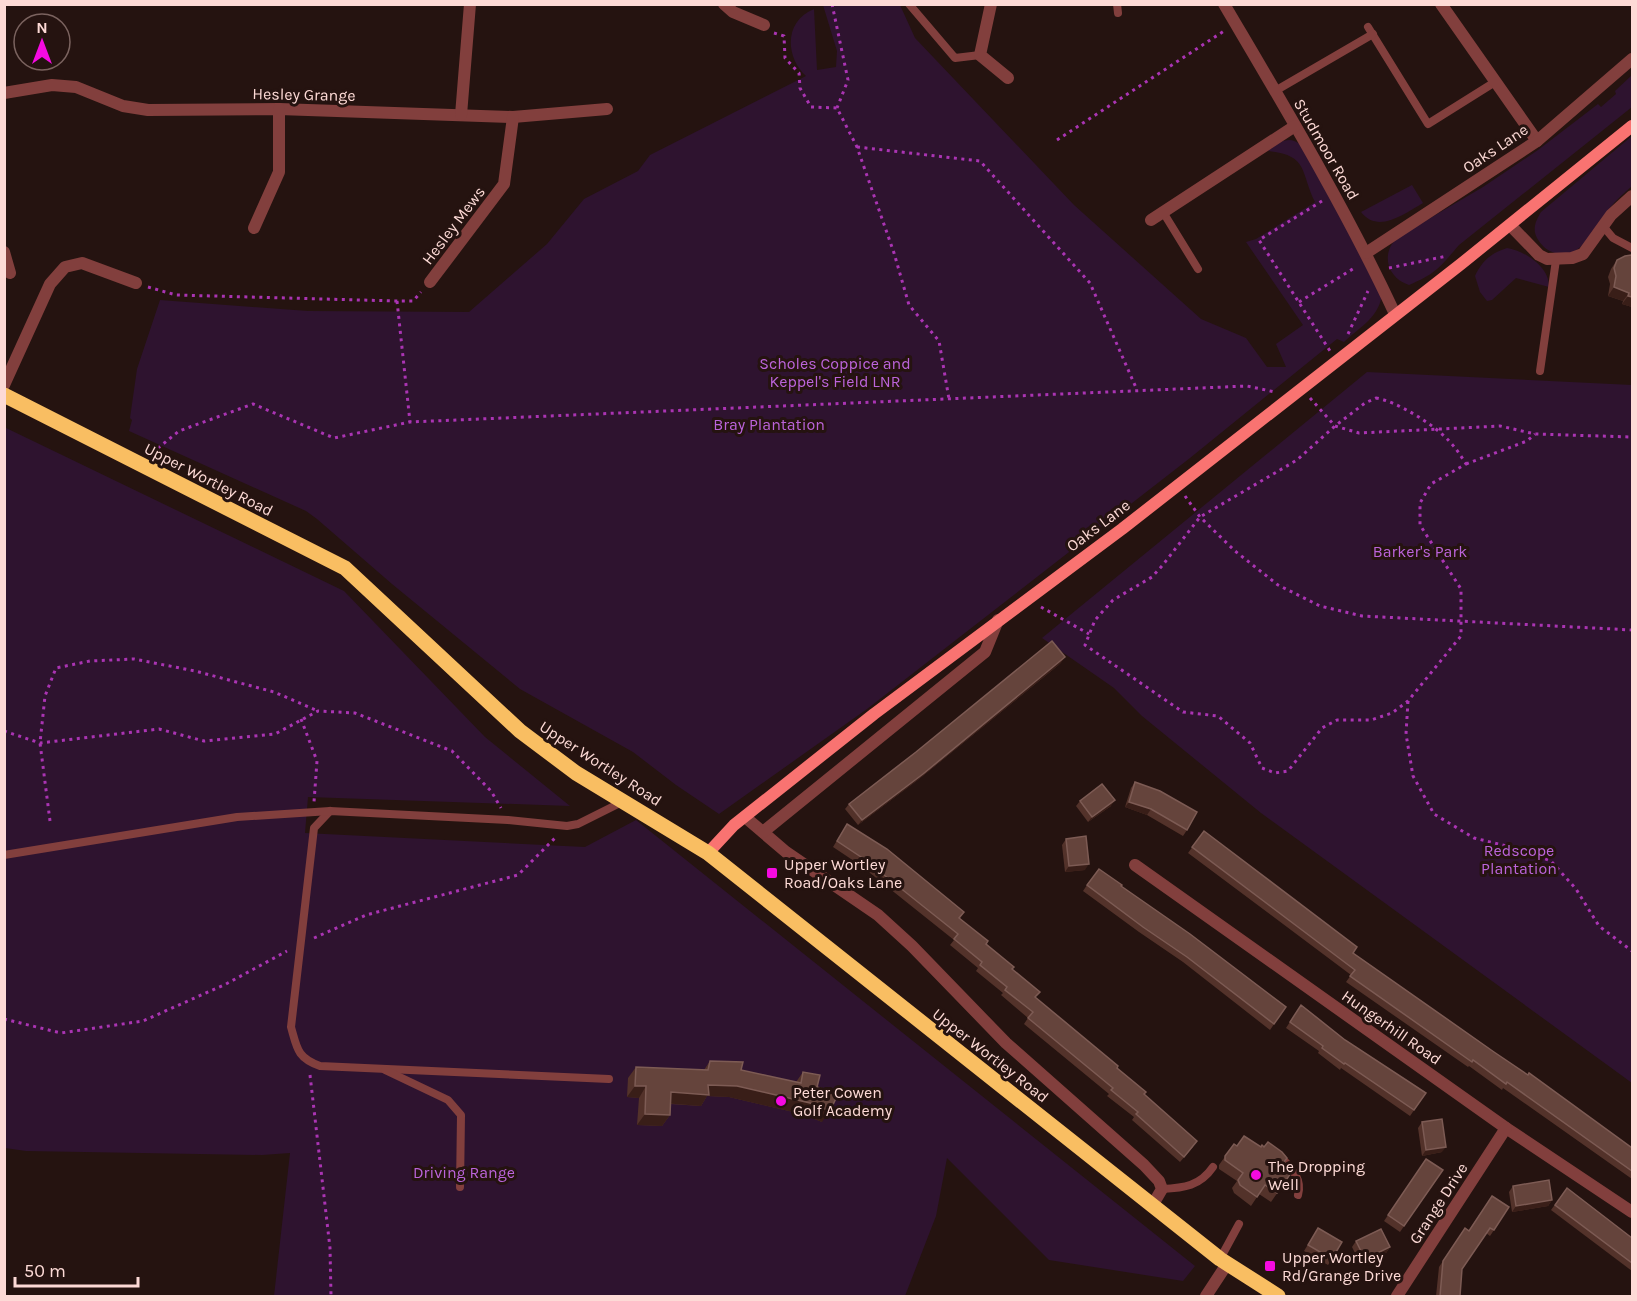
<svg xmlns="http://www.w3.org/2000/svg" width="1637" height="1301" viewBox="0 0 1637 1301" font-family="Karla,sans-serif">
	<rect width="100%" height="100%" fill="#251310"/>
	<g fill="#2e132f">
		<path d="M823,5H900L915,38L1074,205L1201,319L1246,338L1267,367H1286L1276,344L1303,325L1246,242L1256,239L1315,202C1300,172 1309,155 1268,151C1279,142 1289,135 1301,145L1382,292C1381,316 1360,327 1344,342L1337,339L1190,458L867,709L719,814L676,785L633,752L520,689L392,584L317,519L306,511L129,431L132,420L130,418L137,369L160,300L308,311L469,312L547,244L584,199L638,171L650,155L806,76C785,57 784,21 814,9L817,70L836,67L837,51Z"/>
		<path d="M1632,75V107L1459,245C1440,267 1437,273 1409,285C1387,278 1380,253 1398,237L1483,187L1538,150L1598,104L1601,107L1616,94L1615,91Z"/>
		<path d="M1632,136V186C1624,193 1616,200 1609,209C1593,227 1584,260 1555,253C1547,251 1541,245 1537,238C1532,229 1536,220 1541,212Z"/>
		<path d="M1412,185L1423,203C1404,214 1378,234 1361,212Z"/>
		<path d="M1507,248C1525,251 1550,267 1549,287L1516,278L1492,300L1487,301L1480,292L1475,276C1482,261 1491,253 1507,248Z"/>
		<path d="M1367,372L1632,385V1083L1261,813L1142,716L1114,688L1042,638Z"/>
		<path d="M4,427L344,591L485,737L570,806L308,797L305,833L585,847L636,820L1195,1266L1183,1281L1049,1260L947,1158L936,1216L905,1296H274L290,1153L262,1155L26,1151L5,1148Z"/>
	</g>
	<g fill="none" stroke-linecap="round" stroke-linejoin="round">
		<g stroke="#aa34b3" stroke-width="3" stroke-dasharray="3 4.5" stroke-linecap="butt">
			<path d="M832,4L848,80L837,108"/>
			<path d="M774,33L784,36L785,58L799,73L800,88L811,107L837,108L857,147L894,253L909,305L939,341L949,399"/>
			<path d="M1057,140L1224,31"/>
			<path d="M857,147L980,161L1090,283L1137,390"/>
			<path d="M1322,201L1259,240L1330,351"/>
			<path d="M1389,268L1447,256"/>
			<path d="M148,287L176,295L397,301H413L421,292"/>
			<path d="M397,301L410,422"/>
			<path d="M1299,302L1356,267"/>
			<path d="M1348,334L1368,291"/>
			<path d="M1310,398L1335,426L1359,433L1500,426L1535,434L1632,437"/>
			<path d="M1376,398C1396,401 1435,425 1449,441C1456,448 1461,456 1466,464L1431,484L1420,503V525L1461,589V636L1408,701L1392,713L1371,720H1337L1322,728L1288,771L1275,773L1262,768L1250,743L1218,716L1183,712L1085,645L1095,620L1113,600L1152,577L1162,566L1200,517L1297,460L1335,426L1365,403Z"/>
			<path d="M152,453L179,431L253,404L334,438L410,422L1247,386L1275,392"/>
			<path d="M1466,464L1527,441L1535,434"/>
			<path d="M1185,496L1200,517L1235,551L1278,585L1320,606L1362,616L1632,630"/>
			<path d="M1041,607L1089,634"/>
			<path d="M1408,701L1406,734L1413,776L1434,814L1474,838L1519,849L1551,861L1576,889L1599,926L1632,951"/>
			<path d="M301,719L317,761L314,802"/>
			<path d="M4,731L40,743L159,729L204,741L275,734L318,711L355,713L452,751L491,791L501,808"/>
			<path d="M50,821L40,743L45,696L56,668L90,661L134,659L195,671L274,692L318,711"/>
			<path d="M314,938L366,915L518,875L557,836"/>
			<path d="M4,1019L61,1033L143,1021L226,984L287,951"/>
			<path d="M310,1075L330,1248L331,1296"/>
		</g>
		<g stroke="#823f3d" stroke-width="8">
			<path d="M909,4L955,58L980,55"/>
			<path d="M1117,4L1118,13"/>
			<path d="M1368,27L1428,124L1495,82"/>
			<path d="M1275,91L1373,34"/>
			<path d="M1163,212L1198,269"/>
			<path d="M1603,226L1613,238L1632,248"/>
			<path d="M1540,371L1556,260"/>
			<path d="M330,811L314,828L291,1027C297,1048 297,1058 320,1066L609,1079"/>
			<path d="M4,855L237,817L330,811L508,820L567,826L578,824L624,801"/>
			<path d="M385,1070L448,1100L461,1115L460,1187"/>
			<path d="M1279,1155C1290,1167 1303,1178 1298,1195"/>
			<path d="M1162,1189C1184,1188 1200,1186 1213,1167"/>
			<path d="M1220,1259L1239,1224"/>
		</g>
		<g stroke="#823f3d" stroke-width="12">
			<path d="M724,4L733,12L764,25"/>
			<path d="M991,4L980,55L1008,78"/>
			<path d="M1224,4C1284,106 1345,207 1395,314"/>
			<path d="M1441,4L1537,141"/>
			<path d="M4,93L52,85L76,87L123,106L148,110L279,109L513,117L607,109"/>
			<path d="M461,115L470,4"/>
			<path d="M1151,220L1295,126"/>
			<path d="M1510,225L1539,255L1547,259L1572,258L1583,254L1611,215L1632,196"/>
			<path d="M254,228L279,172V109"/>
			<path d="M4,252L10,273"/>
			<path d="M1366,253L1537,141L1632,59"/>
			<path d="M430,282L504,184L513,117"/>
			<path d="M4,385L50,284L65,267L82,263L136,283"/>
			<path d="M745,817L786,852L878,915L912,946L1006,1043L1144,1165L1159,1181L1162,1189L1152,1206"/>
			<path d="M763,832L985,652L998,620"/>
			<path d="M1135,865L1506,1128L1632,1212"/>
			<path d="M1206,1296L1227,1264"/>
			<path d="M1397,1296L1506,1128"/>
		</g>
		<path stroke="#f97371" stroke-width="12" d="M708,853L734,825L874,714L1122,529L1461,264L1632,126"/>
		<path stroke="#f9be62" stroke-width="15" d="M4,395L345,568L520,731L576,773L708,853L1220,1259L1278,1296"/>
	</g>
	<g fill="#53322a">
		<path d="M1632,256V307L1622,304L1623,301L1608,296L1610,284L1608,277L1611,269L1617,260Z"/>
		<path d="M1061,663L919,779L858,825L845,809L849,804Z"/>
		<path d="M1135,782L1187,830L1183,836L1147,815L1125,807L1131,788Z"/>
		<path d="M1080,801L1111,806L1088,822L1076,806Z"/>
		<path d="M847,824L964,912L960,918L1012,969L1035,997L1117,1068L1144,1094L1193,1147L1180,1162L1132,1120L1134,1117L1107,1096L1109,1094L1024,1024L1028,1018L1001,995L1003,993L976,971L978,968L950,945L954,940L860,865L833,847Z"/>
		<path d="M1204,831L1353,953L1494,1052L1632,1148V1179L1503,1088L1502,1090L1469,1066L1468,1067L1346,982L1351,975L1188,853Z"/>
		<path d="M1066,839L1085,870L1065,872L1062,845Z"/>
		<path d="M1087,885L1121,886L1286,1007L1270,1030L1183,962L1139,932L1083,891Z"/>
		<path d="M1301,1005L1345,1040L1426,1093L1410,1116L1341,1068L1340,1070L1318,1053L1319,1051L1286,1028Z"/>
		<path d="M710,1061L741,1070L796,1082L803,1072L817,1087L822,1122L802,1114L729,1097L707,1096L701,1106L670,1104V1115L662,1126L637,1125L639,1098L627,1097L628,1078L636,1067L704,1070Z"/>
		<path d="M1422,1122L1442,1152L1422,1156L1418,1128Z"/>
		<path d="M1234,1144L1237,1146L1284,1162L1294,1169L1271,1202L1259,1194L1251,1206L1234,1193L1232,1188L1237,1181L1219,1169V1165Z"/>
		<path d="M1426,1159L1443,1170L1400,1232L1384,1221Z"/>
		<path d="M1513,1186L1552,1200L1548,1206L1512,1212L1509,1192Z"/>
		<path d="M1567,1188L1632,1238V1271L1551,1210Z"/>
		<path d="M1492,1196L1494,1230L1490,1236L1486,1233L1462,1269L1460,1296H1436L1439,1267L1465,1228L1469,1230Z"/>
		<path d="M1318,1228L1332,1259L1328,1265L1304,1251Z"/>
		<path d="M1356,1241L1390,1247L1386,1253L1361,1265L1352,1247Z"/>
	</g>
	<g fill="#391e18">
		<path d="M1614,287L1629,293L1623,301L1608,296Z"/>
		<path d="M1628,296L1632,297V307L1622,304Z"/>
		<path d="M1065,657L1061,663L919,779L858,825L862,820Z"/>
		<path d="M1115,800L1111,806L1088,822L1092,817Z"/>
		<path d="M1129,802L1151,809L1147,815L1125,807Z"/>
		<path d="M1089,864L1085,870L1065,872L1069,866Z"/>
		<path d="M708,1085L737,1086L810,1103L830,1111L822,1122L802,1114L729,1097L707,1096L701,1106L663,1103L671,1092Z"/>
		<path d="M635,1086H646L639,1098L627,1097Z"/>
		<path d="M645,1114L670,1115L662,1126L637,1125Z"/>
		<path d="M1446,1147L1442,1152L1422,1156L1426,1150Z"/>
		<path d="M1552,1200L1548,1206L1512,1212L1516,1206Z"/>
		<path d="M1390,1247L1386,1253L1361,1265L1365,1259Z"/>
	</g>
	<g fill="#65443c" stroke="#7d5b54" stroke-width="1.5">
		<path d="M1631,255L1632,256V297L1628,296L1629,293L1614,287L1616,276L1614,268L1617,260L1625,256Z"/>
		<path d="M1052,641L1065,657L923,774L862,820L849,804L916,752Z"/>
		<path d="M1135,782L1160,791L1197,812L1187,830L1151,809L1129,802Z"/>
		<path d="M1102,784L1115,800L1092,817L1080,801Z"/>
		<path d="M847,824L887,849L964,912L959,918L988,941L986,944L1014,967L1012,969L1040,992L1035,997L1118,1066L1117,1068L1146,1092L1144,1094L1197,1141L1184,1157L1136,1114L1138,1112L1111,1090L1113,1088L1028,1018L1033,1012L1005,990L1007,987L980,965L982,962L954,939L958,934L864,859L837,841Z"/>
		<path d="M1204,831L1357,947L1353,953L1494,1052L1528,1075L1529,1073L1632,1148V1171L1507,1082L1506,1084L1473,1060L1472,1062L1350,976L1355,970L1192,847Z"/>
		<path d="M1086,836L1089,864L1069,866L1066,839Z"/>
		<path d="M1099,869L1122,885L1121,886L1190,934L1286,1007L1274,1024L1187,957L1143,927L1087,885Z"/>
		<path d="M1301,1005L1345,1040L1426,1093L1414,1110L1345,1063L1344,1064L1322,1048L1323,1046L1290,1022Z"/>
		<path d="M710,1061L743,1062L741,1070L801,1083L803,1072L820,1075L817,1087L838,1094L830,1111L810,1103L737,1086L708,1085L709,1095L671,1092L670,1115L645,1114L646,1086H635L636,1067L708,1070Z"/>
		<path d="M1442,1119L1446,1147L1426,1150L1422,1122Z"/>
		<path d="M1244,1136L1261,1147L1262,1145L1264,1147L1268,1142L1282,1152L1287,1158L1284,1162L1294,1169L1277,1193L1265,1185L1257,1197L1240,1185L1238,1180L1243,1173L1225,1160V1156L1234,1144L1237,1146Z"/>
		<path d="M1426,1159L1443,1170L1404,1226L1388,1215Z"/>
		<path d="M1549,1180L1552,1200L1516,1206L1513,1186Z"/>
		<path d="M1567,1188L1632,1238V1263L1555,1205Z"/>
		<path d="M1492,1196L1509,1207L1494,1230L1490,1228L1462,1269L1460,1296H1440L1443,1261L1465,1228L1469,1231Z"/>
		<path d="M1318,1228L1342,1242L1332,1259L1308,1245Z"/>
		<path d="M1381,1229L1390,1247L1365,1259L1356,1241Z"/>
	</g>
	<g fill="#f50ae1" stroke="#251310" stroke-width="2">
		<rect x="766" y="867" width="12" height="12" rx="3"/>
		<circle cx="781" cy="1101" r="6"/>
		<circle cx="1256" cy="1175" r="6"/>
		<rect x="1264" y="1260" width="12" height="12" rx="3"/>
	</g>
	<g text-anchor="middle" stroke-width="6" stroke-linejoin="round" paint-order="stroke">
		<g font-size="16" fill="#fddad6" stroke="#251310">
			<text transform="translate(304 94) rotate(1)" y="6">Hesley Grange</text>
			<text transform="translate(1495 148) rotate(-34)" y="6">Oaks Lane</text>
			<text transform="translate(1327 149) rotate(60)" y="6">Studmoor Road</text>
			<text transform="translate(453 225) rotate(-53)" y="6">Hesley Mews</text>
			<text transform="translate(209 479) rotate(27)" y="6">Upper Wortley Road</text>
			<text transform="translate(1098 525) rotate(-37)" y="6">Oaks Lane</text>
			<text transform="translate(601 763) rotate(33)" y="6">Upper Wortley Road</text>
			<text transform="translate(1392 1027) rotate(35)" y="6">Hungerhill Road</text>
			<text transform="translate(991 1055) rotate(38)" y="6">Upper Wortley Road</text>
			<text transform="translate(1438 1203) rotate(-57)" y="6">Grange Drive</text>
		</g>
		<g font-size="16" fill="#bc64db" stroke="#251310">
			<text x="835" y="369">Scholes Coppice and<tspan x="835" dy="18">Keppel's Field LNR</tspan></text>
			<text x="769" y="430">Bray Plantation</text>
			<text x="1420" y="557">Barker's Park</text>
			<text x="1519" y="856">Redscope<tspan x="1519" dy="18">Plantation</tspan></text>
			<text x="464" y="1178">Driving Range</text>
		</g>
		<g font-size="16" fill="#fddad6" stroke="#251310" text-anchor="start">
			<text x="784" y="870">Upper Wortley<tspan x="784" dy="18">Road/Oaks Lane</tspan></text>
			<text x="793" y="1098">Peter Cowen<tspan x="793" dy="18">Golf Academy</tspan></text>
			<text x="1268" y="1172">The Dropping<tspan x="1268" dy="18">Well</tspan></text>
			<text x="1282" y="1263">Upper Wortley<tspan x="1282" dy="18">Rd/Grange Drive</tspan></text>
		</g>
	</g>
	<rect width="1637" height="1301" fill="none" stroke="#fddad6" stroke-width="12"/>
	<g transform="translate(42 42)"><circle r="28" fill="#251310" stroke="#7b635f" stroke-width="1.5"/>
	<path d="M0-4.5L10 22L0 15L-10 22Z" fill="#f50ae1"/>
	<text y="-9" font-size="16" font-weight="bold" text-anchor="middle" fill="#fddad6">N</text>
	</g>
	<path d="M15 1277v9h123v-9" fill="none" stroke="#fddad6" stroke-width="3"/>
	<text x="24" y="1277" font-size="18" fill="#fddad6" stroke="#251310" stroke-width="4.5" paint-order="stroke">50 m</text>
</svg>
